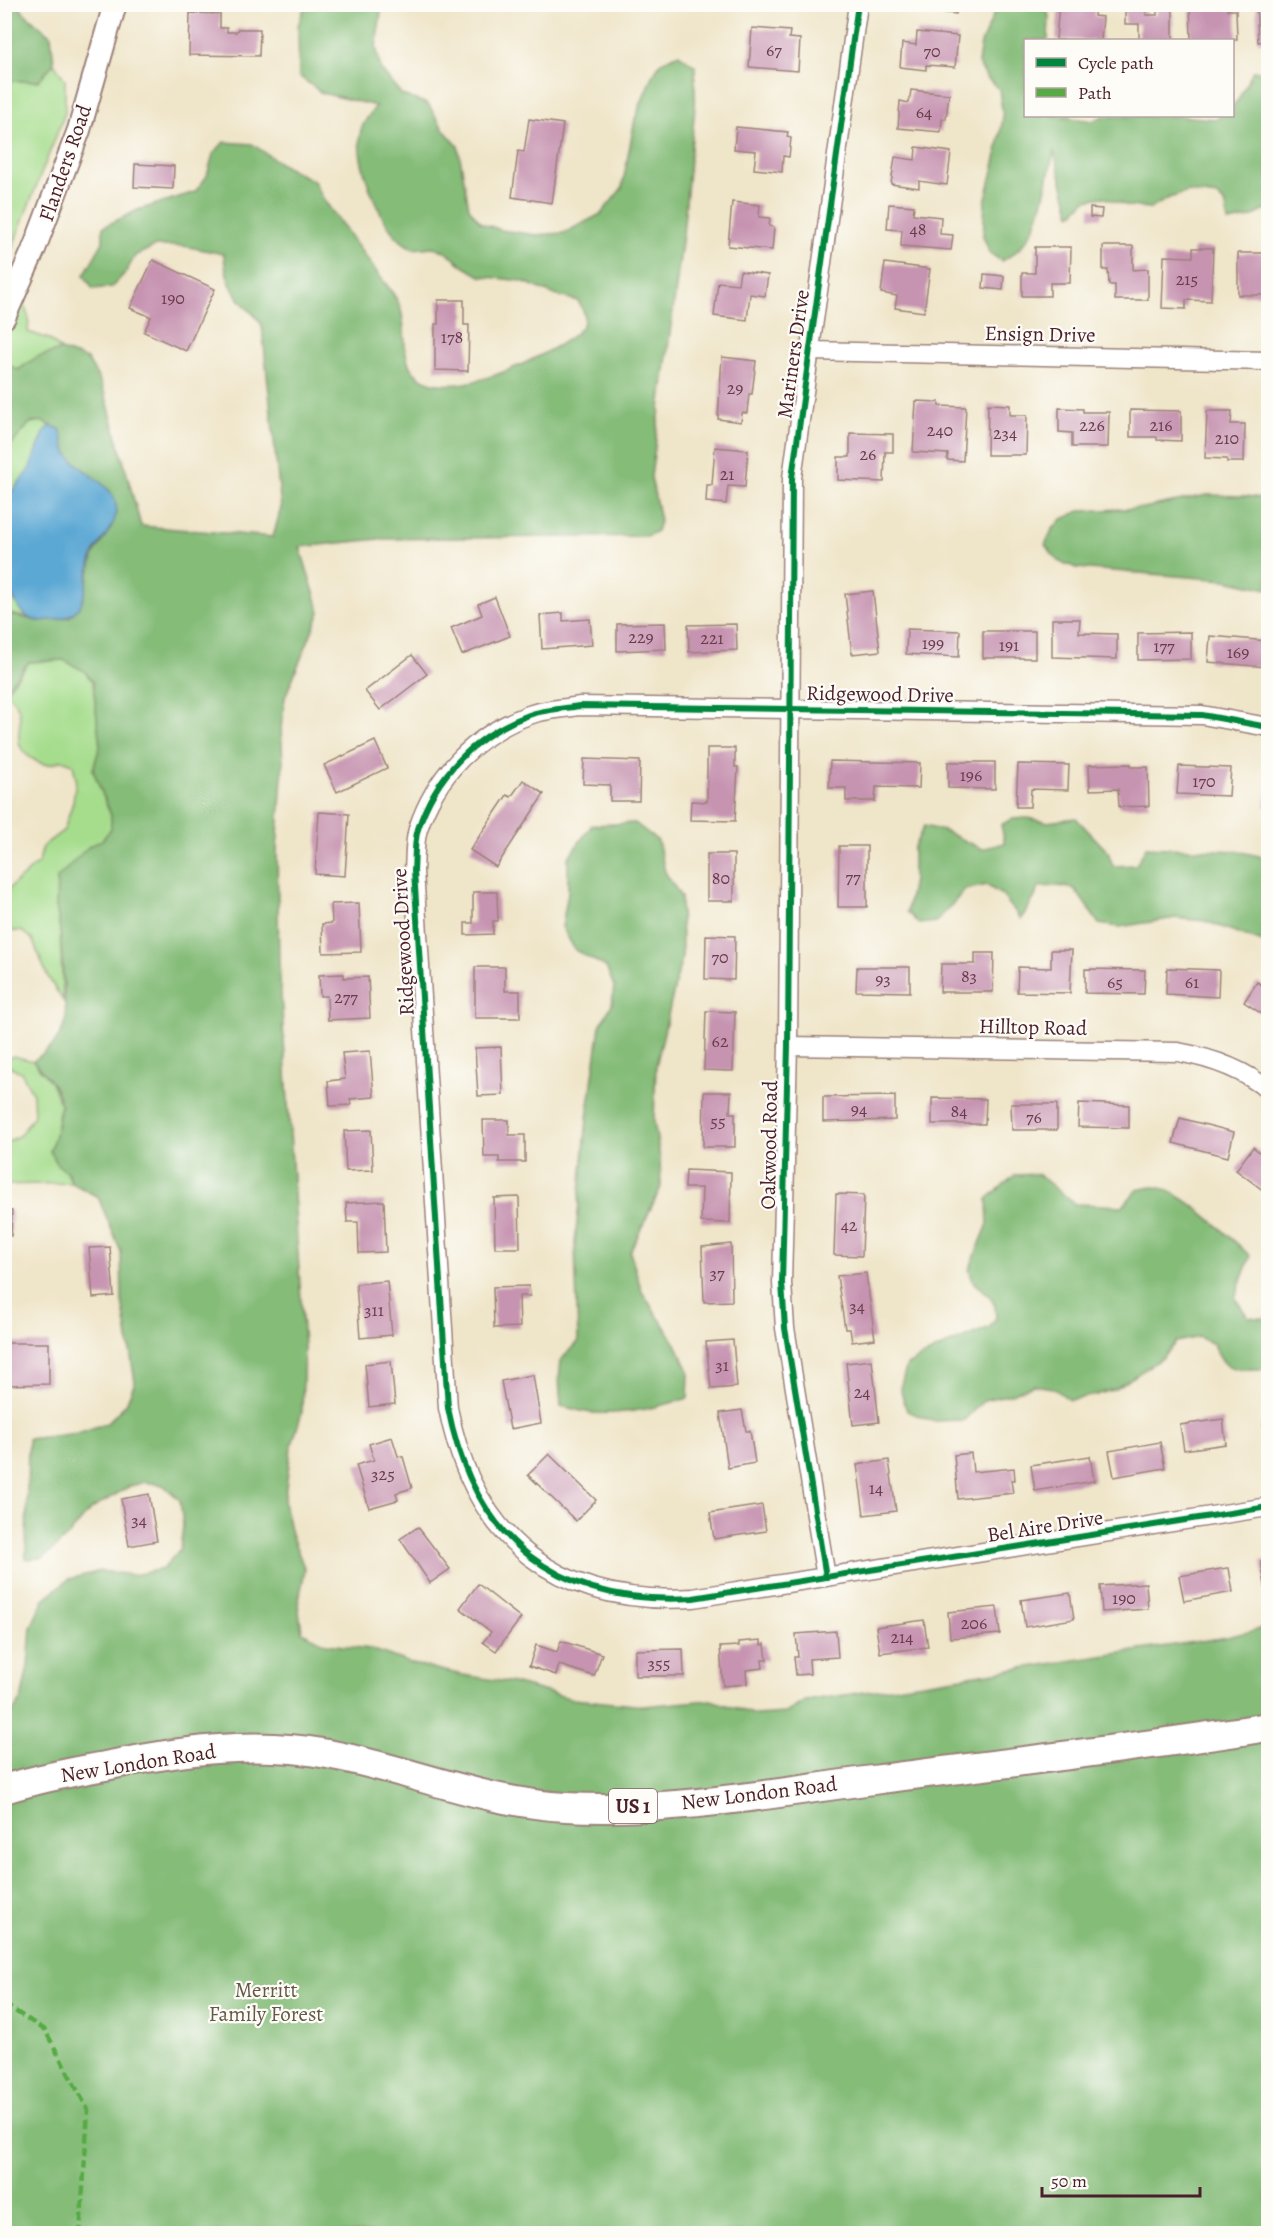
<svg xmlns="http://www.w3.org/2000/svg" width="1273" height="2238" viewBox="0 0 1273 2238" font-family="Alegreya,serif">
	<rect width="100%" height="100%" fill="#fdfcf7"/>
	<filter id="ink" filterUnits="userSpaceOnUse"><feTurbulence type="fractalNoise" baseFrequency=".0167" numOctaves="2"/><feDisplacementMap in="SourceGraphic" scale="12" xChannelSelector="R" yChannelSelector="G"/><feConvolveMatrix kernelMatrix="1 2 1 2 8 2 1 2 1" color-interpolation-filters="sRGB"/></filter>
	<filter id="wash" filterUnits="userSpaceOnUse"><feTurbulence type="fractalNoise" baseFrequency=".008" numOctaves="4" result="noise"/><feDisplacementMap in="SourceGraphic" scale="24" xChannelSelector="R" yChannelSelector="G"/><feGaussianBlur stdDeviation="1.35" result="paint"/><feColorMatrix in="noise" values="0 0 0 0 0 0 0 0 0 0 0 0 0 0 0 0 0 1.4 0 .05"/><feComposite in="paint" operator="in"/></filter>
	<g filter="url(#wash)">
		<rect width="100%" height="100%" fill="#efe5c9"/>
		<g fill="#a6dd8d" stroke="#787e5c" stroke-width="1.5">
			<path d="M54,63L65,80V113L8,258L29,319L28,332L49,339L61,350L37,357L18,370L4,363V81H38Z"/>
			<path d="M41,421L51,426L45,431L29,470L10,494L13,504L5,532V452L30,423Z"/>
			<path d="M4,564L14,600L28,618L5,613Z"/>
			<path d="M64,660L84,671L93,682L100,746L93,770L111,816V829L102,840L88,847L56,906L60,929L63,1001L48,977L32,939L21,931H5L4,893L39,862L43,846L64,830L73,802L76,779L73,764L62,760C52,765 46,766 36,761C6,745 26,729 18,707C16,702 9,696 6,692L29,662Z"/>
			<path d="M13,1056L33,1061L50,1081L60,1103L56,1132L50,1151C57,1163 67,1170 72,1183L5,1185V1144L20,1135L34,1116L33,1094L21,1072L5,1064V1060Z"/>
		</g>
		<g fill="#84bc78" stroke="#676e52" stroke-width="1.5">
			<path d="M1046,4L1049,17L1048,40H1026V116H1070L1072,118L1092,121L1104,116H1178L1216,119L1221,116H1232L1233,105L1238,100L1253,71L1268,72V209L1249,218L1228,222L1226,206L1218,196L1188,192L1169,198L1151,208L1128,206L1103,197L1086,200L1071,215L1054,152C1043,191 1043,242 1001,261L990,253L983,236L985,202L996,159L1003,117L999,89L987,78L978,63L981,43L998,5Z"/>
			<path d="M4,5H20L22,11L51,36L54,63L38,81H5Z"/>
			<path d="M305,5H382L376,47L381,70L402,95L428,104L444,130L458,146L469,208L481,223L501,230L536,235L564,233L601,214L622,188L635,119L651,78L661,62L679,54L695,66V106L683,234L651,477L660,521L657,531L647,536L379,539L300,547L320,612L285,697L281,728L283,762L277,849L279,964L304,1346L302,1412L291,1448L284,1503L291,1534L305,1570L298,1604L302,1632L326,1644L371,1649L413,1664L463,1675L513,1683L573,1699L644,1706L711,1700L756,1715L786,1713L805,1701L1227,1637L1268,1627V2233H5V1723L21,1700L28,1667L31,1627L44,1599L69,1579L101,1571L133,1575L163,1569L180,1549L183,1526L180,1500L163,1485L145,1482L128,1487L90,1510L68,1536L43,1558L26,1559L28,1439L78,1433L107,1423L126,1404L135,1382L122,1301L121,1252L98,1197L72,1183L68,1173L58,1165L50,1151C54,1138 62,1115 60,1102C58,1087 43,1073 33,1061C50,1049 62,1039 66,1018L60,929L56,906L57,878L88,847L102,840L111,829V815L93,770L100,746L93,682L84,671L64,660L29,662L4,691L5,613L37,621L70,617L82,601L94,554L111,528L116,509L92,477L69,457L64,448L60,429L41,421L30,423L5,452V363L18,370L37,357L61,350L87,359L99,379L106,397L141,526L273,537L281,508L262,326C258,317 252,313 246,307C231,291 225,276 224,254L184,246H155L135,256L126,272L112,287L93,289L84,275L103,242V227L138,210L195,192L207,176L213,154L224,142L252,144L283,165L314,181L324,200C342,225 360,249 378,274C385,283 395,294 399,304C408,324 400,355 413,371C442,406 527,364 557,346C566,340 577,335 582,326C588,317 582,308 578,301L555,295L522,281L480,276L463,266L445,251L432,247L413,249C408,246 402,242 398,238C379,221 353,156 361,130C363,122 371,113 376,106L322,93L299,76L298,26Z"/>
			<path d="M1207,495L1246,496L1268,499V589L1226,580L1077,568L1058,561L1045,545L1052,530L1062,519L1080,511L1143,508Z"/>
			<path d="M1027,818L1047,822L1076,818L1108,852L1113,866L1136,865L1146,847L1237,851L1268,858V944L1205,921L1176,918L1119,927L1099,924L1075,889L1059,886L1038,887L1035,897L1021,919L1002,895L986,885L965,890L936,922L919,924L907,912L913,880V849L924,826L944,831L982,849L1005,843L1001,825L1012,819Z"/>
			<path d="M635,823L658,841L665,872L681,897L682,956L656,1066L654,1121L660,1158L661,1187L630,1252L642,1292L676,1344L689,1371L688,1398C659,1407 625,1415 594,1413C583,1413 572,1408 561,1406L559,1379L561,1360L578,1341L575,1243L587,1119L600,1026L612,1004L614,986L606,967L575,950L562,927L568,892V858L592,825Z"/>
			<path d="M1038,1174L1075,1204L1123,1206L1137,1190C1142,1189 1150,1187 1155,1187C1182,1189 1231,1238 1250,1256L1235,1298L1248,1317L1268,1319V1369C1239,1368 1225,1376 1213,1344L1199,1337L1176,1342L1163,1357L1115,1389L1096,1395L1070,1400L1053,1388L1033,1385L1011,1394L984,1400L964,1420L932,1421L907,1411L900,1388L907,1365L933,1351L990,1327L996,1318L995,1306L989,1295L974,1283L969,1270L988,1224L987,1199L1015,1175Z"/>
		</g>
		<path fill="#5ba8d4" stroke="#526480" stroke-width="1.5" d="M51,426L60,429C64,439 63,450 71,458C82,471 108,484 114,498C124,521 101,537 93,555C82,584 93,617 51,620C43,621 36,622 29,618C7,604 3,558 4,534C6,519 14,510 10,494L29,470L45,431Z"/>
		<g id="blocks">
			<g fill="#c693b0">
				<path d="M919,4H957L956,14L918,10Z"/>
				<path d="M1059,4H1079L1095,7L1094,16L1103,17L1101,40H1056Z"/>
				<path d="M1190,4H1227V10H1236L1237,40H1191Z"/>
				<path d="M1256,4H1268V41L1258,42Z"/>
				<path d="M1125,5H1145L1146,15H1157V9H1173V40H1139V24H1125Z"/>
				<path d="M190,13L220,14V28H227V32H236L238,29H260L259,56L189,55Z"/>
				<path d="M752,28L790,31L789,38L800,39L798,71L749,67Z"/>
				<path d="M917,32L958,36L955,67L926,65V70L900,67L902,43L916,45Z"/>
				<path d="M911,90L949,94L946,119H942L941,132L898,128L900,101L909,103Z"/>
				<path d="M529,119L563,124L552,203L512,197L518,151L524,152Z"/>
				<path d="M736,127L788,132L787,137L791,138L789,157L783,156L782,172L754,169L756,151L734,149Z"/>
				<path d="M916,147L951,152L947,185L919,181V188L891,184L895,157L915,160Z"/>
				<path d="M135,164L174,166L173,189L134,187Z"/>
				<path d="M732,202L760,205L759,217L770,218L769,226L774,227L772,250L728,246Z"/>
				<path d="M889,204L914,206L913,214L941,217L940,234L953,235L951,250L901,246L902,230L887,229Z"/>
				<path d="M1090,208L1102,209L1101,218L1090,217Z"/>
				<path d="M1103,246H1133V270L1148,269V300H1115V285H1109L1108,270H1103Z"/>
				<path d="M1035,247H1071L1070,283H1050V296H1022V273H1035Z"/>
				<path d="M1193,248H1213L1211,301L1186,300V309L1162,308L1164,256L1193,257Z"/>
				<rect x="1238" y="253" width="30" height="42"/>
				<path d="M153,260L215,289L186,351L144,332L151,317L130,308Z"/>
				<path d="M885,263L930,269L924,312L895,308L897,296L881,293Z"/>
				<path d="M740,271L768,275L765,296L750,294L747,320L714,316L718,282L738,284Z"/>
				<path d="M984,274L1004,276L1003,290L983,288Z"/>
				<path d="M438,300H464V325H469L468,371L435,370V324H438Z"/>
				<path d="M722,357L756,361L752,394H749L747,413H742L741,422L718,419Z"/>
				<path d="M916,401L939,402V406L966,407L963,461L947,460L948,454L913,452Z"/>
				<path d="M988,404L1010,405V415H1027L1026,455H987Z"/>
				<path d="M1059,408L1083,409V412H1109L1108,447H1072V433L1059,432Z"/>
				<path d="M1130,410L1181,411V441L1157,440V437H1130Z"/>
				<path d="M1207,411H1232L1231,424H1245L1244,462H1227V459L1205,458Z"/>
				<path d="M850,433L893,434V452H885L884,482L838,480V457H850Z"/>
				<path d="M715,447L748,450L745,487L728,486L726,504L706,502L707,485H712Z"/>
				<path d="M873,591L880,651L852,654L845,594Z"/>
				<path d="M495,597L510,636L462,655L451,628L482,615L478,604Z"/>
				<path d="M563,613V621L590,619L592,645L542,649L540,615Z"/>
				<path d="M1052,619H1080L1079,633L1117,634V659L1052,657Z"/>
				<path d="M665,623L666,649L617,651V624Z"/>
				<path d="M736,624L737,650L689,652L688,625Z"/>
				<path d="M907,629L960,631L959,657L906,654Z"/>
				<rect x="983" y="631" width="52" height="27"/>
				<path d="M1191,632V659L1138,660V633Z"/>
				<path d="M1210,636L1268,641L1267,667L1208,662Z"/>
				<path d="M412,655L427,674L380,710L365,691Z"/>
				<path d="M375,741L387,768L337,792L324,765Z"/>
				<path d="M707,748H735V767H738L735,821L690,820L691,801L707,802Z"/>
				<path d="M584,759L640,761L639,801H610V785L583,784Z"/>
				<path d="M830,761L920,763L919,788L876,787L875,801H846V788H829Z"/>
				<path d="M948,762H995V789L948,788Z"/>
				<path d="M1018,764L1069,765L1068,790L1031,789L1030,807H1016Z"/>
				<path d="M1131,764V767H1148L1149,806L1119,807L1118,789L1090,790L1089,765Z"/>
				<path d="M1179,766L1231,768L1229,796L1177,794Z"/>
				<path d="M523,780L544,794L496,867L470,850L507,795L511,797Z"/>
				<path d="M1268,793V807L1264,806Z"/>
				<path d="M319,812L349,814L345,876L315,874Z"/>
				<path d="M839,846H867V907H838Z"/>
				<rect x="707" y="854" width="27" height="47"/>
				<path d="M473,892H497L498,921H493V934L465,935V923H473Z"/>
				<path d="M359,903L361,952L323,953L322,924L332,923L331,904Z"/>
				<path d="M706,935L735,936L734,980L705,979Z"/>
				<path d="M1051,950H1072L1070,993L1017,992L1018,967L1051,968Z"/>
				<path d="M975,953H994L993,992H940L941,964H975Z"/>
				<path d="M475,967H505V991H520V1018H475Z"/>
				<path d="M857,967H910V992L856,991Z"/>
				<path d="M1167,968L1219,970L1218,997L1166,994Z"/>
				<path d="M1085,969L1145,970L1144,994L1085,993Z"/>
				<path d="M344,974V978L368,977L370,1018L328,1020L327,996H320L319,975Z"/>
				<path d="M1257,982L1268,989V1018L1244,1002Z"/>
				<path d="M706,1011L735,1012L733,1071L704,1070Z"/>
				<path d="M501,1047L503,1095L478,1096L475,1048Z"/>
				<path d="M370,1051L374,1097L350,1099L351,1105L330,1106L328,1081L345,1079L342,1053Z"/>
				<path d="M704,1092H731L730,1113H735V1147H703Z"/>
				<path d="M895,1096V1120L823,1122V1097Z"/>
				<path d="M932,1098L986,1099L985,1124H932Z"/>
				<path d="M1079,1103L1129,1105V1128L1078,1127Z"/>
				<path d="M1011,1104H1057V1130H1012Z"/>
				<path d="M1180,1118L1234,1132L1228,1157L1173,1143Z"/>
				<path d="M483,1120H509V1135H525V1162H499V1157H484Z"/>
				<path d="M371,1130L373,1170L346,1171L344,1131Z"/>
				<path d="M1253,1147L1268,1159V1194L1236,1170Z"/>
				<path d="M686,1170L731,1172L730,1223L701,1222L702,1188H685Z"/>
				<path d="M836,1194L864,1195L862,1256L834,1255Z"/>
				<path d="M519,1197L520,1248H495L494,1198Z"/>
				<path d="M384,1201L386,1252L359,1253L358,1222H347L346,1203Z"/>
				<path d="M4,1210L12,1211L11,1236L4,1235Z"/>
				<path d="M731,1244L732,1301L704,1302L702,1247Z"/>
				<path d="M110,1247L114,1296L93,1298L89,1248Z"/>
				<path d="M866,1273L875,1339L852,1342L850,1329H845L837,1276Z"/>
				<path d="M387,1281L392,1335L360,1338L356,1284Z"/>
				<path d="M529,1286L530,1296H519L520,1327L494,1328L493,1287Z"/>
				<path d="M733,1340L737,1387L711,1389L706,1342Z"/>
				<path d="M5,1343H49V1384L6,1385Z"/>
				<path d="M872,1360L879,1422L853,1425L846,1363Z"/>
				<path d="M391,1361L395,1404L369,1407L365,1364Z"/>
				<path d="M533,1375L541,1423L510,1429L501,1381Z"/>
				<path d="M742,1410L746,1431H750L755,1463L728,1468L720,1413Z"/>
				<path d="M1223,1419L1226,1444L1184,1450L1180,1425Z"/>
				<path d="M1268,1423V1445H1267L1263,1424Z"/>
				<path d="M392,1437L398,1456L403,1457L412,1488L396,1493L398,1500L369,1508L356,1465L374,1460L369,1444Z"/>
				<path d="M1160,1442L1165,1468L1114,1477L1109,1451Z"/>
				<path d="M971,1453L973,1472L1014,1468L1015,1480H1011L1013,1493L958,1499L954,1455Z"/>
				<path d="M549,1454L596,1500L576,1521L528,1475Z"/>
				<path d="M1090,1456L1094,1481L1035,1491L1031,1465Z"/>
				<path d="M889,1460L896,1511L864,1515L857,1465Z"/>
				<path d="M149,1494L157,1541L129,1546L121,1499Z"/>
				<path d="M762,1505L766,1531L714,1539L710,1513Z"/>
				<path d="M418,1527L450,1569L430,1583L400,1539Z"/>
				<path d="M1268,1560V1598H1267L1261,1561Z"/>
				<path d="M1227,1568H1229L1233,1592L1184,1601L1179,1576Z"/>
				<path d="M1146,1583L1148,1609L1102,1612L1100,1586Z"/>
				<path d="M478,1584L521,1618L496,1651L483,1642L491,1632L460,1608Z"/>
				<path d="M1070,1593L1074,1619L1025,1627L1021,1600Z"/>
				<path d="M997,1607L1000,1634L950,1638L948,1612Z"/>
				<path d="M924,1620L928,1647L880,1653L876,1627Z"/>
				<path d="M836,1631L838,1657L809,1659L810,1674L796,1675L794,1657H798L796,1634Z"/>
				<path d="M761,1640V1645L765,1644L767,1660H762L763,1668L746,1670L747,1684L723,1686L720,1647L739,1646V1642Z"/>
				<path d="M561,1641L602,1654L594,1676L559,1665L556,1675L529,1666L536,1645L557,1652Z"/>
				<path d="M683,1649L684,1676H635V1650Z"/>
			</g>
		</g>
	</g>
	<g filter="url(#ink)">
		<use href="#blocks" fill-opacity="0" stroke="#9c827a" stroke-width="1.5"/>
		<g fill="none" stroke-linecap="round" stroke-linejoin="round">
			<g stroke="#9c827a" stroke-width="21">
				<g id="minor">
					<path d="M810,351L1268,361"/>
					<path d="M1268,727L1202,715L579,706C563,709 545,709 529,715C476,734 435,776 418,829C414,842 415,858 414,871L448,1408C474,1541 558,1606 693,1598L1268,1507"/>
					<path d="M788,1046L1178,1052C1211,1058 1243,1069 1268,1090"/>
					<path d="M826,1577L785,1328L782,1283L788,1046L792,478L858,4"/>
				</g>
			</g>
			<g stroke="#9c827a" stroke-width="26">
				<path id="tertiary" d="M4,317L34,249L79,130L115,4"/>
			</g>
			<g stroke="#9c827a" stroke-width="32">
				<path id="primary" d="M4,1789C37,1779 71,1772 105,1766C178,1751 253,1740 328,1754C408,1769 484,1803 566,1807C668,1813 772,1793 873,1780C1005,1763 1137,1748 1268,1727"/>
			</g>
			<use href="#minor" stroke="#fff" stroke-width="18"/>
			<use href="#tertiary" stroke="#fff" stroke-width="22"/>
			<use href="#primary" stroke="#fff" stroke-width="28"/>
			<path stroke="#57aa44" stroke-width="4.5" stroke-dasharray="9 4.5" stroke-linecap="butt" d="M4,2004L45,2030L88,2110L80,2234"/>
			<g stroke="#fdfcf7" stroke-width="10">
				<g id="cycleway">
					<path d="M1268,727L1202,715L579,706C563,709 545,709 529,715C476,734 435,776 418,829C414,842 415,858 414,871L448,1408C474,1541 558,1606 693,1598L1268,1507"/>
					<path d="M826,1577L785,1328L782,1283L788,1046L792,478L858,4"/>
				</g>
			</g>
			<use href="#cycleway" stroke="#00873e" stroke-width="6"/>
		</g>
	</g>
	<g text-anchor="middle" stroke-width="4.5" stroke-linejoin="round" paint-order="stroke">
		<g font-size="18" fill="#693c4c">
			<text x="774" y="56">67</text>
			<text x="932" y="57">70</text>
			<text x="924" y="118">64</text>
			<text x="918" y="235">48</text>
			<text x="1187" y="285">215</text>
			<text x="173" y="304">190</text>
			<text x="452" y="343">178</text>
			<text x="735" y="394">29</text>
			<text x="1092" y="431">226</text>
			<text x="1161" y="431">216</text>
			<text x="940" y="436">240</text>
			<text x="1005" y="439">234</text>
			<text x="1227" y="444">210</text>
			<text x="868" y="460">26</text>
			<text x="727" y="480">21</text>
			<text x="641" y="643">229</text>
			<text x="712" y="644">221</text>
			<text x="933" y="649">199</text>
			<text x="1009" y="651">191</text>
			<text x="1164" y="652">177</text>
			<text x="1238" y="658">169</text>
			<text x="971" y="781">196</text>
			<text x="1204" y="787">170</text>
			<text x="853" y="883">77</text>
			<text x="721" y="884">80</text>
			<text x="720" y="963">70</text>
			<text x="969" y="982">83</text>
			<text x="883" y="985">93</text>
			<text x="1115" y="988">65</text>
			<text x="1192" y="988">61</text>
			<text x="346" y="1003">277</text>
			<text x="720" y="1047">62</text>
			<text x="859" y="1115">94</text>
			<text x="959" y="1117">84</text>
			<text x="1034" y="1123">76</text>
			<text x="718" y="1127">55</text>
			<text x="849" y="1231">42</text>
			<text x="717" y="1279">37</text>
			<text x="857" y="1312">34</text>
			<text x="374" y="1316">311</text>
			<text x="722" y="1371">31</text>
			<text x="862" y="1398">24</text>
			<text x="383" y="1480">325</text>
			<text x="876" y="1494">14</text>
			<text x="139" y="1526">34</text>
			<text x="1124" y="1604">190</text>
			<text x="974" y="1629">206</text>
			<text x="902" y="1643">214</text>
			<text x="659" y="1669">355</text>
		</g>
		<rect fill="#fdfcf7" stroke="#806168" stroke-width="1.5" x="609" y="1789" width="48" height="34" rx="4.5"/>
		<g font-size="20" font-weight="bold" fill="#4a1f2b">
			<text x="633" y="1813">US 1</text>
		</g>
		<g font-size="21" fill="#4a1f2b" stroke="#fdfcf7">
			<text transform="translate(65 163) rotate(-71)" y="7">Flanders Road</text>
			<text transform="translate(1040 334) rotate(1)" y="7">Ensign Drive</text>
			<text transform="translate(793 354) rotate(-82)" y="7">Mariners Drive</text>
			<text transform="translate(880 694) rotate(1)" y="7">Ridgewood Drive</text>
			<text transform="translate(403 942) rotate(-93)" y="7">Ridgewood Drive</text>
			<text transform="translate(1033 1027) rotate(1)" y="7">Hilltop Road</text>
			<text transform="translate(769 1145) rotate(-89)" y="7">Oakwood Road</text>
			<text transform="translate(1045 1526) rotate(-9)" y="7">Bel Aire Drive</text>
			<text transform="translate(138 1763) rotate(-9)" y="7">New London Road</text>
			<text transform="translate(759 1793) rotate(-7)" y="7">New London Road</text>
		</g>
		<g font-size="21" fill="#665848" stroke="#fdfcf7">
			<text x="266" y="1997">Merritt<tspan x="266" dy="24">Family Forest</tspan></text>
		</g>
	</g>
	<rect width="1273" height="2238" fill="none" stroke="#fdfcf7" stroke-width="24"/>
	<rect x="1024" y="39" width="210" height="78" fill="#fdfcf7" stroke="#b5a4a5" stroke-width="1.5"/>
	<rect x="1036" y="58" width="30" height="9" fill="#00873e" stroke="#b5a4a5" stroke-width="1.5"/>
	<text x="1078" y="69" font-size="18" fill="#4a1f2b">Cycle path</text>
	<rect x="1036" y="88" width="30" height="9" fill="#57aa44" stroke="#b5a4a5" stroke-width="1.5"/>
	<text x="1078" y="99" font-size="18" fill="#4a1f2b">Path</text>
	<path d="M1042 2187v9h158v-9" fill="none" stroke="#4a1f2b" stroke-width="3"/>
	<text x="1051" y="2187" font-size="18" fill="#4a1f2b" stroke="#fdfcf7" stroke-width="4.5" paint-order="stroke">50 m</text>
</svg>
